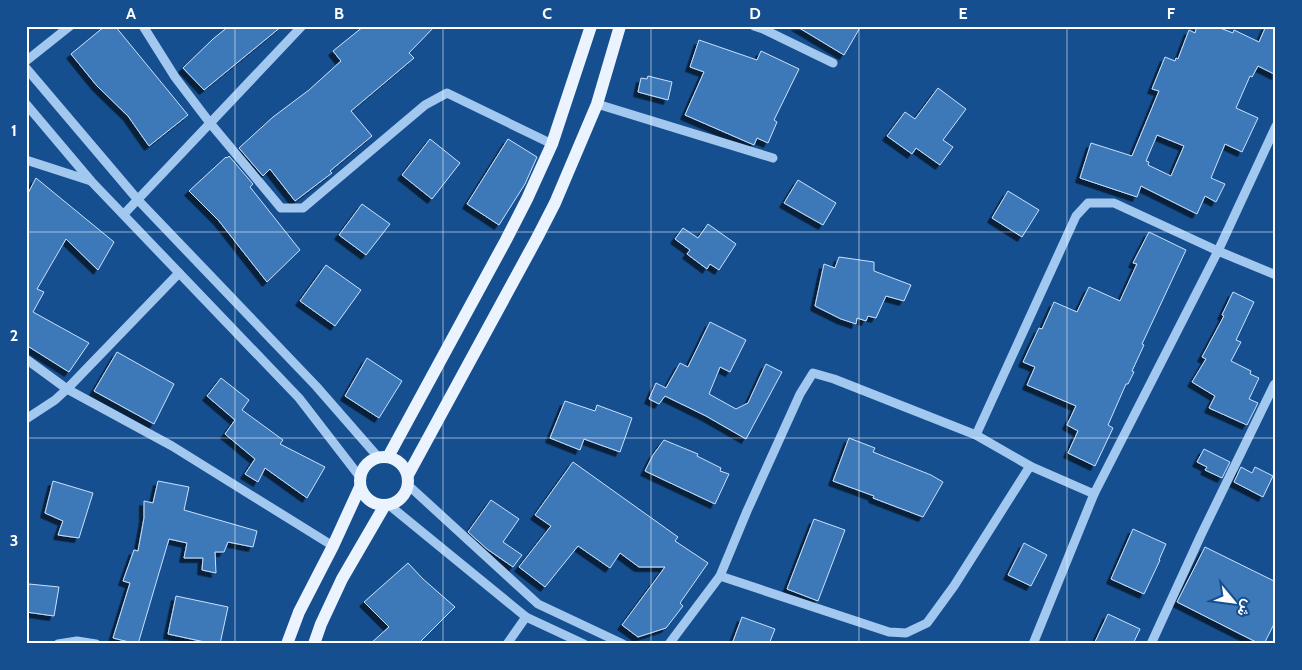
<svg xmlns="http://www.w3.org/2000/svg" width="1302" height="670" viewBox="0 0 1302 670" font-family="Cabin,Vazirmatn,sans-serif">
	<defs>
		<filter id="shadow"><feDropShadow dx="-4.5" dy="4.5" stdDeviation="0" flood-color="#0009"/></filter>
	</defs>
	<rect width="100%" height="100%" fill="#164f90"/>
	<g fill="#3e78b8" stroke="#c9e1fb" fill-rule="evenodd" filter="url(#shadow)">
		<path d="M105,26H115L188,115L149,146L128,116L97,86L71,54Z"/>
		<path d="M229,26H282L204,90L183,68L213,39Z"/>
		<path d="M364,26H435L409,53L414,58L351,111L372,136L330,171L332,173L295,201L270,169L263,176L239,148L273,117L309,90L341,61L333,51Z"/>
		<path d="M796,26H861L844,55Z"/>
		<path d="M1197,26H1215L1233,33L1234,30L1259,42L1266,26H1276V75L1258,66L1252,77L1250,76L1236,108L1258,118L1242,152L1225,144L1211,178L1225,184L1216,202L1205,196L1197,214L1141,186L1137,197L1080,178L1091,143L1132,156L1159,91L1152,89L1165,57L1175,61L1176,58L1178,59L1189,30L1195,33ZM1157,135L1184,146L1171,176L1148,165L1149,162L1146,161Z"/>
		<path d="M699,40L757,60L761,51L799,69L774,120L777,122L768,143L757,138L754,145L685,115L704,72L690,67Z"/>
		<path d="M648,76L672,82L668,100L638,92L641,78L647,79Z"/>
		<path d="M938,88L966,109L943,140L953,147L940,165L916,148L912,154L887,136L905,112L915,119Z"/>
		<path d="M430,139L460,163L432,199L402,175Z"/>
		<path d="M508,139L537,157L525,184L499,225L467,204Z"/>
		<path d="M229,156L253,184L250,187L300,250L267,282L219,221L189,191L226,157L227,158Z"/>
		<path d="M36,178L114,242L98,270L66,239L37,289L44,292L33,312L89,343L69,372L26,345V197Z"/>
		<path d="M798,180L836,203L823,225L784,203Z"/>
		<path d="M1008,191L1039,210L1022,237L992,218Z"/>
		<path d="M362,204L390,224L366,255L339,235Z"/>
		<path d="M708,224L736,244L719,270L710,264L707,269L687,254L690,250L675,239L683,228L698,238Z"/>
		<path d="M1149,232L1186,250L1142,344L1144,345L1132,371L1134,372L1128,384H1126L1108,425L1113,428L1095,466L1068,453L1078,431L1067,425L1076,406L1027,385L1035,367L1023,362L1039,328L1042,329L1054,302L1077,312L1089,287L1120,301L1137,264L1133,263Z"/>
		<path d="M839,257L874,262V271L911,285L904,301L886,296L876,318L868,316L866,321L857,318L856,324L841,319L815,306L824,264L835,268Z"/>
		<path d="M326,265L361,290L335,326L300,301Z"/>
		<path d="M1233,292L1254,302L1236,340L1241,342L1231,361L1251,371L1250,374L1259,378L1249,399L1258,403L1247,425L1209,408L1215,396L1192,382L1206,359L1202,357L1224,316L1222,315Z"/>
		<path d="M710,322L746,340L730,372L720,367L709,394L736,409L748,403L766,364L782,372L746,439L706,416L665,396L659,404L649,399L656,383L666,388L680,363L688,367Z"/>
		<path d="M117,352L174,384L154,424L94,391Z"/>
		<path d="M367,358L402,381L379,418L345,396Z"/>
		<path d="M221,378L249,400L242,410L283,440L280,444L325,467L307,498L265,468L258,482L245,474L255,459L225,434L235,420L207,396Z"/>
		<path d="M565,401L595,411L597,405L632,418L620,452L584,439L580,450L550,438Z"/>
		<path d="M849,438L875,448L873,452L931,475L943,482L923,517L873,498L874,496L833,481Z"/>
		<path d="M664,440L698,454L697,456L721,468L720,471L729,474L715,504L645,471L653,455Z"/>
		<path d="M1204,449L1230,462L1222,478L1205,470L1207,467L1197,462Z"/>
		<path d="M573,462L678,537L675,541L708,563L680,603L683,606L666,628L638,637L622,625L665,567H639L620,553L610,568L578,546L545,587L519,567L551,526L535,515Z"/>
		<path d="M1241,467L1252,473L1255,467L1273,476L1263,497L1234,482Z"/>
		<path d="M53,481L93,493L79,538L58,535L63,521L45,513Z"/>
		<path d="M158,481L189,487L184,510L257,531L253,547L228,542L224,552H215L216,573L202,570L203,558H184L187,543L169,539L138,644H137L113,638L130,583L123,581L134,550L138,551L144,518V501L153,503Z"/>
		<path d="M491,500L519,519L503,542L522,555L513,567L487,549L468,532Z"/>
		<path d="M814,519L845,530L818,601L787,589Z"/>
		<path d="M1133,529L1166,544L1159,560H1160L1144,594L1111,579Z"/>
		<path d="M1024,543L1047,555L1031,586L1008,575Z"/>
		<path d="M1205,547L1276,582V620L1264,644H1260L1177,602Z"/>
		<path d="M408,563L423,579L455,607L418,644H370L389,627L364,602Z"/>
		<path d="M29,584L59,587L54,616L26,612V597Z"/>
		<path d="M176,596L228,607L220,644H214L168,634Z"/>
		<path d="M1108,614L1140,629L1133,644H1094Z"/>
		<path d="M742,617L775,629L769,644H732Z"/>
	</g>
	<g fill="none" stroke-linecap="round" stroke-linejoin="round">
		<g stroke="#a2c8f0" stroke-width="9">
			<path d="M143,26L175,77L210,123L281,208H303L425,105L447,93L552,144"/>
			<path d="M754,26L763,29L833,63"/>
			<path d="M26,61L70,26"/>
			<path d="M26,68L138,200L316,386L378,457"/>
			<path d="M26,104L91,181L299,398L360,477"/>
			<path d="M597,104L773,158"/>
			<path d="M26,160L91,181"/>
			<path d="M124,214L302,26"/>
			<path d="M26,359L67,389L172,446L333,546"/>
			<path d="M26,419L55,400L67,389L179,273"/>
			<path d="M976,435L1076,216L1088,203H1114L1218,251L1276,275"/>
			<path d="M408,485L538,604L623,644"/>
			<path d="M389,505L526,617L584,644"/>
			<path d="M720,576L889,632L906,633L927,623L954,586L1030,466"/>
			<path d="M58,644L77,641L96,644"/>
			<path d="M507,644L526,617"/>
			<path d="M669,644L720,576L747,511L800,394L813,373L834,379L976,435L1030,466L1094,494"/>
			<path d="M1033,644L1094,494L1218,251L1276,126"/>
			<path d="M1151,644L1201,535L1274,385L1276,383"/>
		</g>
		<g stroke="#ebf3ff" stroke-width="12">
			<circle cx="384" cy="481" r="24"/>
			<path d="M388,457L506,240L527,199L552,144L591,26"/>
			<path d="M408,475L537,238L555,203L597,104L620,26"/>
			<path d="M287,644L299,612L333,546L360,487"/>
			<path d="M314,644L321,624L342,579L385,505"/>
		</g>
	</g>
	<path fill="none" stroke="#fff" stroke-width="1" stroke-opacity="0.55" d="M235,26V644M443,26V644M651,26V644M859,26V644M1067,26V644M26,232H1276M26,438H1276"/>
	<rect width="1302" height="670" fill="none" stroke="#164f90" stroke-width="55"/>
	<g transform="translate(1234 602) rotate(119)" stroke="#164f90" stroke-width="4" paint-order="stroke">
	<path d="M0-4L9 19L0 12L-9 19Z" fill="#ffffff"/>
	<text y="-8" font-size="14" font-weight="bold" text-anchor="middle" fill="#ffffff">ش</text>
	</g>
	<rect x="28" y="28" width="1246" height="614" fill="none" stroke="#fff" stroke-width="2"/>
	<g font-size="16" text-anchor="middle" font-weight="bold" fill="#fff">
		<text x="131" y="19">A</text>
		<text x="339" y="19">B</text>
		<text x="547" y="19">C</text>
		<text x="755" y="19">D</text>
		<text x="963" y="19">E</text>
		<text x="1171" y="19">F</text>
		<text x="14" y="136">1</text>
		<text x="14" y="341">2</text>
		<text x="14" y="546">3</text>
	</g>
</svg>
